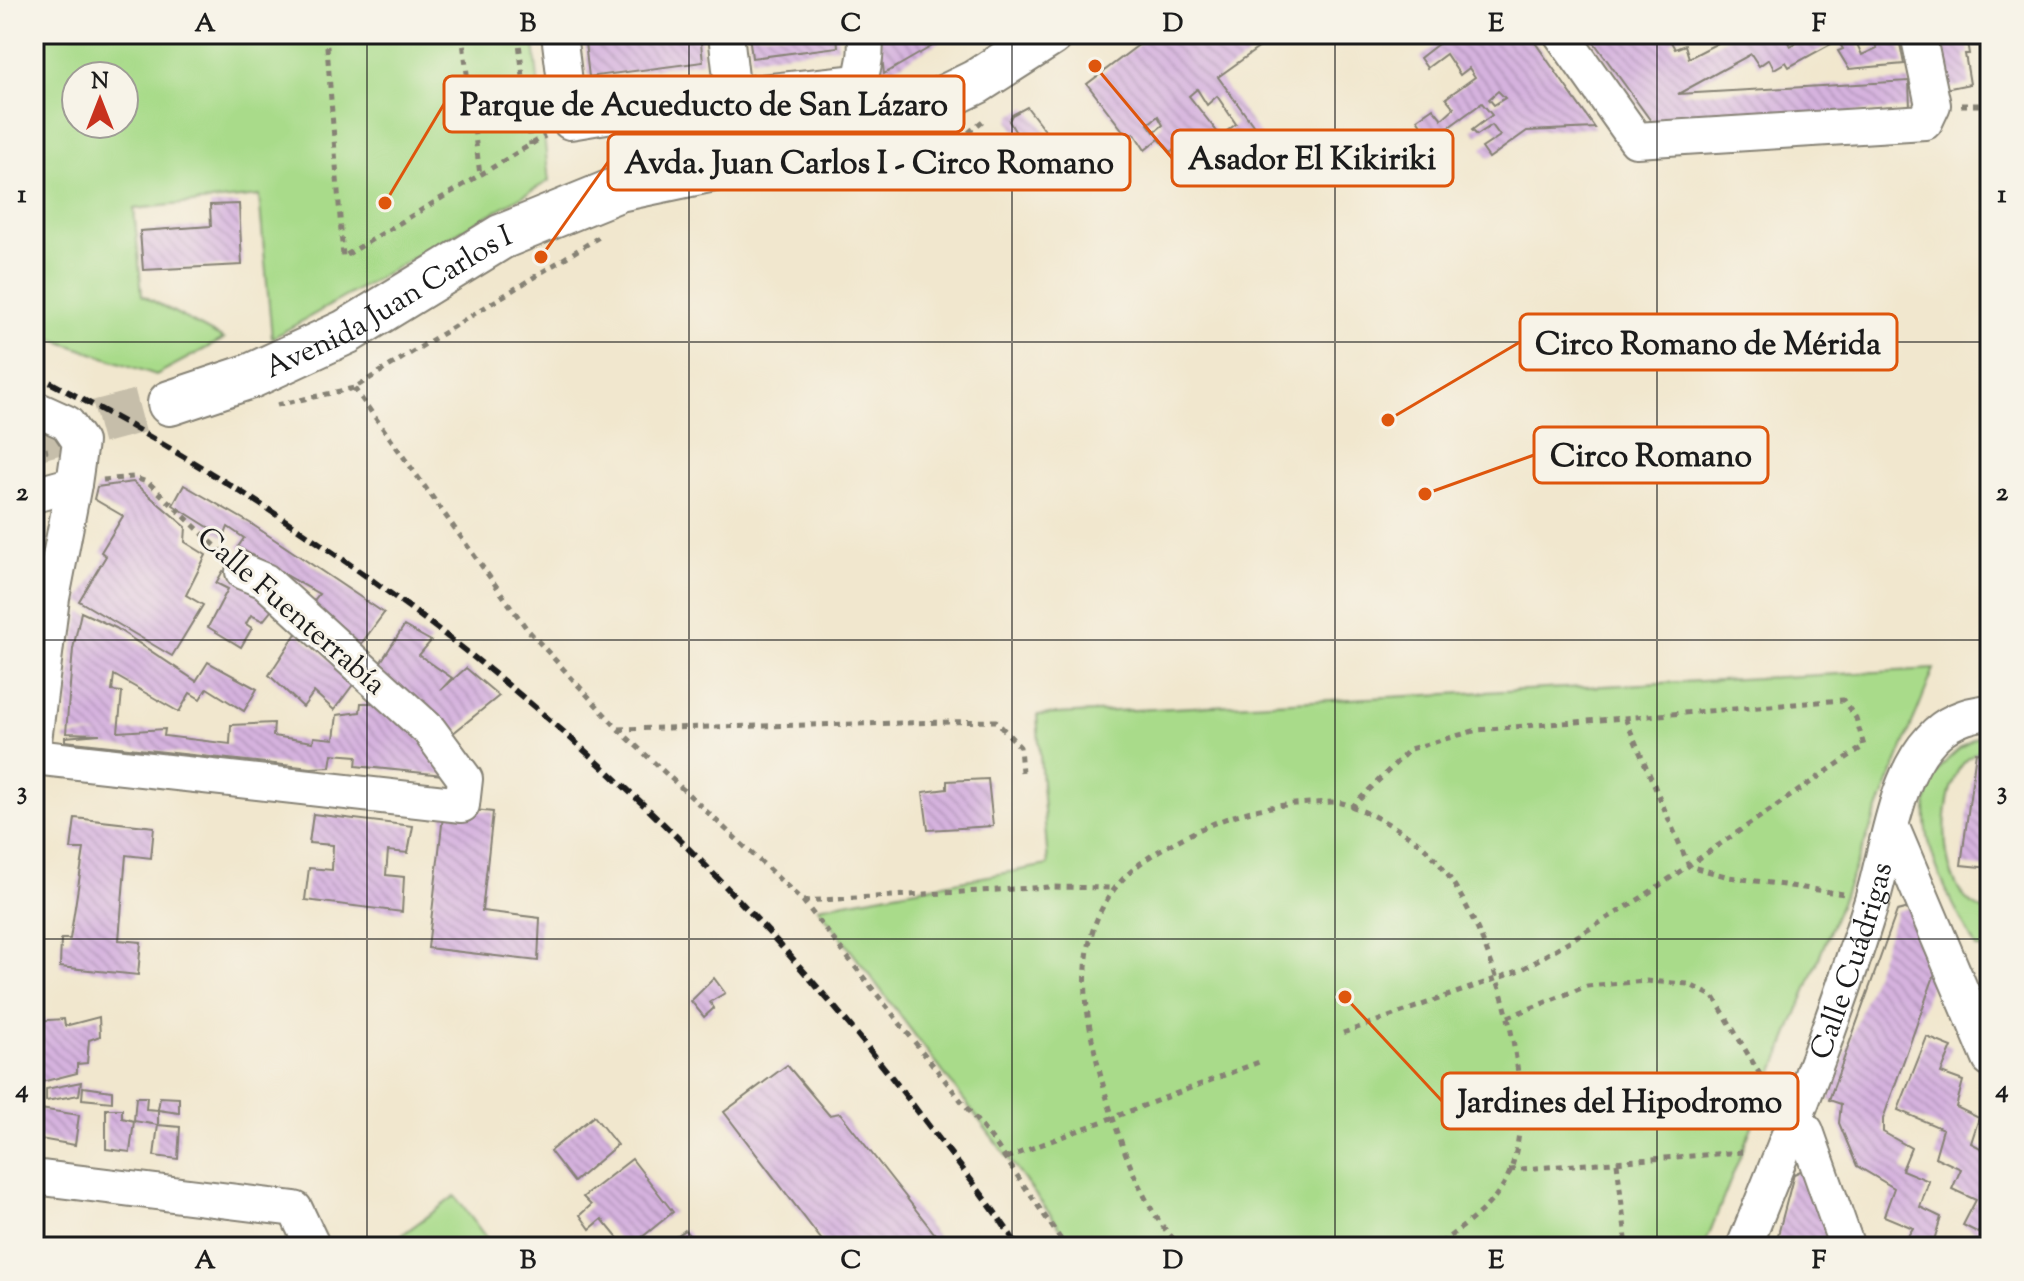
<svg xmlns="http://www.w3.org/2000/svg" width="2024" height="1281" viewBox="0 0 2024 1281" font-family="'Sorts Mill Goudy',serif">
	<defs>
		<pattern id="building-back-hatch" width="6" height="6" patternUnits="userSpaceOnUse" patternTransform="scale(2)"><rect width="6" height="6" fill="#d5b2de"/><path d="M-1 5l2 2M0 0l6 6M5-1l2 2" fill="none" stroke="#b698be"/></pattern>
	</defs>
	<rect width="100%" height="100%" fill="#f7f3e8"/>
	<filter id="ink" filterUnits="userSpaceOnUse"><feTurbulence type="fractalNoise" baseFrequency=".0125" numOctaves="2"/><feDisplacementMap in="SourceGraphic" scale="16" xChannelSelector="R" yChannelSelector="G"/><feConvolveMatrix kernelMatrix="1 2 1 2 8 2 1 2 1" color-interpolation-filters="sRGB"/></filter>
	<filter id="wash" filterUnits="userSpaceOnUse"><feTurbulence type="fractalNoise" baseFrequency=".006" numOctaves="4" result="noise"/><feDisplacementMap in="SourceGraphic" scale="32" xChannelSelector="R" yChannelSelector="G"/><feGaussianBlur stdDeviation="1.8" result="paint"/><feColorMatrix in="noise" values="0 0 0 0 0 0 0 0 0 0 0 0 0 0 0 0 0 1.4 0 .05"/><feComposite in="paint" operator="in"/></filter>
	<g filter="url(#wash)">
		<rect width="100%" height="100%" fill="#f1e7ce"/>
		<g fill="#a9db8a" stroke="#627c53" stroke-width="2" fill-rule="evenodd">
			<path d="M34,34H533L549,181L272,338L259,196L134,209L142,295L224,339L156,375L34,333ZM76,76H124V124H76Z"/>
			<path d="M1934,669L1704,1247H1075L818,907L1048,865L1037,715Z"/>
			<path d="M1990,731V744C1975,754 1963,758 1955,777C1939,813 1938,902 1990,912V949L1976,948C1946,890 1890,803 1958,750C1969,742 1977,735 1990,731Z"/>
			<path d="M455,1196L493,1247H389L388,1245Z"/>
		</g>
		<g id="blocks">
			<g fill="url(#building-back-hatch)" fill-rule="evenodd">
				<path d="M584,34H700L703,62L589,77Z"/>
				<path d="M749,34H837L838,47L752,58Z"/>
				<path d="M879,34H953L884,74Z"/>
				<path d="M1153,34H1278L1218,77L1296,184L1263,183L1227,131L1236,124L1217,96L1207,105L1197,89L1189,96L1218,133L1203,147L1194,135L1171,152L1159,139L1145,150L1134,133L1127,136L1087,84ZM1158,116L1163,125L1154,132L1148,124Z"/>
				<path d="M1439,34H1529L1595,128L1527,131L1489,158L1482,148L1500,136L1492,125L1477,135L1472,130L1492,115L1482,103L1431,140L1417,119L1433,108L1442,119L1454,108L1446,98L1475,77L1469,68L1460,75L1446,54L1427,68L1420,58L1443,40ZM1498,91L1505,98L1494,105L1489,99Z"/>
				<path d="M1588,34H1686L1671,42L1675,49L1685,45L1689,58L1735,34H1789L1785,36L1790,46L1805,39L1801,34H1898L1904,64L1849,69L1838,51L1843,49L1838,40L1789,67L1786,62L1774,69L1769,59L1759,66L1751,54L1678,94L1909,81L1910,108L1656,128ZM1869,34L1877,48L1862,55L1856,42Z"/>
				<path d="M1930,34H1966L1969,54H1965L1970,84L1940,90Z"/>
				<path d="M1027,107L1073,167L1047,185L1018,186L1017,180H1011L1008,138H1019L1009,121L1012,115Z"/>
				<path d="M239,204L242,265L143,270L140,231L211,226L210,205Z"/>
				<path d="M133,482L186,527L185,542L206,555L186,595L203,605L172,656L79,601L106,556L101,552L123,516L94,499L97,487Z"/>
				<path d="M184,485L250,523L384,613L355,652L308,608L319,594L238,547L244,538L228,527L224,537L173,505Z"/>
				<path d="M223,571L279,601L263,621L251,615L246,624L252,628L241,647L208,627L228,589L216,583Z"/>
				<path d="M81,612L116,628L196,681L208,662L257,689L244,711L207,688L200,699L190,693L179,712L114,675L112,691L122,692L118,732L165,729L164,736L230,744L231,725L274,723L273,736L313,742L314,737L334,739L337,715L360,712L361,703H389L453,776L356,766L357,756L332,754L330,767L311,768L65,741V737L100,734L66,733L73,649Z"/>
				<path d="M404,626L431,641L419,655L452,678L441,690L466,668L499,696L447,738L421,705L424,701L407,697L375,671Z"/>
				<path d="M297,632L355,682L334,710L314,692L303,707L269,675Z"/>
				<path d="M1976,752L1990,753V868L1961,865Z"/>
				<path d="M988,779L993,826L928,830L923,792L947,789V781Z"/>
				<path d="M444,807L493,812L482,911L540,918L538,961L428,948Z"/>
				<path d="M313,814L413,826L408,853L388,851L386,875L404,877L402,912L305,900L309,868L332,870L333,845L309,843Z"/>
				<path d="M75,818L154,827L151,858L126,855L119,940L141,942L138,975L60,967L61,939H70L84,849H71Z"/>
				<path d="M1917,906L1939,962L1883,1119V1132L1911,1148L1902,1170L1929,1181L1920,1207L1941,1217L1932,1247H1901L1913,1228L1884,1216L1894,1188L1857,1166L1839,1123L1841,1104L1829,1100L1897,911Z"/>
				<path d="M714,978L725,993L710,1002L714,1008L704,1017L691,1001Z"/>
				<path d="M99,1017L100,1036L89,1040L87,1063L77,1064V1073L34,1084V1021L64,1019L65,1026Z"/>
				<path d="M1927,1037L1952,1047L1941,1073L1963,1081L1956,1107L1979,1118L1971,1143L1990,1153L1986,1178L1990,1179V1247H1985L1989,1238L1963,1225L1976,1200L1952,1189L1961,1169L1935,1157L1943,1129L1898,1110Z"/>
				<path d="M787,1065L829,1115L840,1113L945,1247H827L724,1112Z"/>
				<path d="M81,1082L79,1095L46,1101V1089Z"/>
				<path d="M83,1087L112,1091V1102L82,1099Z"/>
				<path d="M136,1097H147L146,1109L158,1110L160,1097L179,1098V1113L158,1110V1125L180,1127L178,1159L154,1156L158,1125L134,1121Z"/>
				<path d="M34,1108L79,1115L75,1145L34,1138Z"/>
				<path d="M106,1109H122V1118L134,1121L130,1152L106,1149Z"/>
				<path d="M594,1116L617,1145L574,1182L550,1151Z"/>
				<path d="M632,1159L673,1212L630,1247H625L602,1219L590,1229L580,1215L591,1205L583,1197Z"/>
				<path d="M1807,1168L1831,1247H1780L1778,1235L1794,1174Z"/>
				<path d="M685,1230L698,1247H661Z"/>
			</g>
		</g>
	</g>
	<g filter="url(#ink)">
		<use href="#blocks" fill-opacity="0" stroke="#868275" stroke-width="2"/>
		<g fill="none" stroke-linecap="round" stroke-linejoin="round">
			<path stroke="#c6beaa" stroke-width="44" stroke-dasharray="44 22" stroke-linecap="butt" d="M34,439L170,403"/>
			<g stroke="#868275" stroke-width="38">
				<g id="minor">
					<path d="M559,34L570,122L733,95L858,82"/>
					<path d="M726,34L733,95"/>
					<path d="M1561,34L1636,140L1925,122L1933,105L1918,34"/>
					<path d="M860,103C857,74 869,64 865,34"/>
					<path d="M34,408L67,423L80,442L74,484L34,495"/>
					<path d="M34,741L52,598L74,484"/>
					<path d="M34,757L462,805L465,779L429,730L265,581L243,572"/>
					<path d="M1893,830L1990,1059"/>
					<path d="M1796,1120L1806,1131L1847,1247"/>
					<path d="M34,1177L295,1209L313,1247"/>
					<path id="s1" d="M1744,1247C1790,1134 1835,1020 1871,904C1887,853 1894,778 1931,739C1947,721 1968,714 1990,712"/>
				</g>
			</g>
			<g stroke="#868275" stroke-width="48">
				<g id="major">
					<path id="s2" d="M170,403L251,376L346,332L501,237L619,189L780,155L904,117L976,82L1051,34"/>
				</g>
			</g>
			<g stroke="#868275" stroke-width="5" stroke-dasharray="6 6" stroke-linecap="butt">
				<path d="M326,34L343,257L545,136"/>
				<path d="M462,34L480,175"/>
				<path d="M518,34L531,145"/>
				<path d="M1961,105H1980L1990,86"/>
				<path d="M893,159L940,156L985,119"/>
				<path d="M354,388L527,629L618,729L803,901L997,1146L1066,1247"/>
				<path d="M277,405L354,388L599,237"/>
				<path d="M34,453L48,450"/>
				<path d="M103,480L133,477L149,483L223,553"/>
				<path d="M1625,718L1689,866L1729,877L1844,894"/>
				<path d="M619,729L996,721L1020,747L1022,772"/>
				<path d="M803,901L1050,887L1112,888"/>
				<path d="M1508,1017L1587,986L1646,981L1688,984L1714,997L1768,1088"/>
				<path d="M1343,1033L1521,970L1641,898L1864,746L1856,718L1843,700L1477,730L1410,749L1351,808"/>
				<path d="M1006,1158L1259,1062"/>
				<path d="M1617,1163L1627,1247"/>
				<path d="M1509,1170L1742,1152"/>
				<path d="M1183,1247C1136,1214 1098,1079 1089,1022C1077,947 1095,886 1164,848C1214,820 1253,805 1312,803C1321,803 1333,801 1342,803C1363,809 1411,834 1426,849C1489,909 1552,1110 1502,1187C1486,1212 1458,1230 1435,1247"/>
			</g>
			<use href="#minor" stroke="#fff" stroke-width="34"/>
			<use href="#major" stroke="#fff" stroke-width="44"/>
			<path stroke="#1c1c1c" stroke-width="6" stroke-dasharray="12 6" stroke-linecap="butt" d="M34,374C380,551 685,803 919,1113C952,1157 989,1200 1018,1247"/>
		</g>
	</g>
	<path fill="none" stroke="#1c1c1c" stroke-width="2" stroke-opacity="0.55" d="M367,34V1247M689,34V1247M1012,34V1247M1335,34V1247M1657,34V1247M34,342H1990M34,640H1990M34,939H1990"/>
	<g text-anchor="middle" stroke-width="6" stroke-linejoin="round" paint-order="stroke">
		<g font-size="30" fill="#1c1c1c" stroke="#f7f3e8">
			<text dy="10" stroke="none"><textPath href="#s2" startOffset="242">Avenida Juan Carlos I</textPath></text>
			<text transform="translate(292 610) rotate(41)" y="10">Calle Fuenterrabía</text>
			<text dy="10" stroke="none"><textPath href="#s1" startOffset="306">Calle Cuádrigas</textPath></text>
		</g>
	</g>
	<path fill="none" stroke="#de560d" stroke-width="3" d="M385 203L444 104M1095 66L1172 158M541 257L608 162M1388 420L1520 342M1425 494L1534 455M1345 997L1442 1101"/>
	<g fill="#de560d" stroke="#f7f3e8" stroke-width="3">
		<circle cx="385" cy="203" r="8"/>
		<circle cx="1095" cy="66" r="8"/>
		<circle cx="541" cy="257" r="8"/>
		<circle cx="1388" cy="420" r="8"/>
		<circle cx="1425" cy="494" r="8"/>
		<circle cx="1345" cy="997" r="8"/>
	</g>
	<g fill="#f7f3e8" stroke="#de560d" stroke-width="3">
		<rect x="444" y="76" width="520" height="56" rx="8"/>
		<rect x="1172" y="130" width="281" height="56" rx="8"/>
		<rect x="608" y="134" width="522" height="56" rx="8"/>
		<rect x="1520" y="314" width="377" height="56" rx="8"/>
		<rect x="1534" y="427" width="234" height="56" rx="8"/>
		<rect x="1442" y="1073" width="356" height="56" rx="8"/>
	</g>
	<g font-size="32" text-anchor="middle" font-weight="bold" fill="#1c1c1c">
		<text x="704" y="115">Parque de Acueducto de San Lázaro</text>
		<text x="1312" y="169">Asador El Kikiriki</text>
		<text x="869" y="173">Avda. Juan Carlos I - Circo Romano</text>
		<text x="1708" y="354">Circo Romano de Mérida</text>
		<text x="1651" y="466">Circo Romano</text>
		<text x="1620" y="1112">Jardines del Hipodromo</text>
	</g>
	<rect width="2024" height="1281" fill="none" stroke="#f7f3e8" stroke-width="88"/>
	<g transform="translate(100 100)"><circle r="38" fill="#f7f3e8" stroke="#9f9d96" stroke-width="2"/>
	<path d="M0-6L14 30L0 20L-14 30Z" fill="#c8321e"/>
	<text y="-12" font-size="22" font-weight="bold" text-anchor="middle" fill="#1c1c1c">N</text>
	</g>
	<rect x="44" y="44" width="1936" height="1193" fill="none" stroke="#1c1c1c" stroke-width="3"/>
	<g font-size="26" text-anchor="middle" font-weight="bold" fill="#1c1c1c">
		<text x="205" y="31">A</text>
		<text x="528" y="31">B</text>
		<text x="851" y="31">C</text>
		<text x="1173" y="31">D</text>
		<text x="1496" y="31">E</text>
		<text x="1819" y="31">F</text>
		<text x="22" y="202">1</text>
		<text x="2002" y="202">1</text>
		<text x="22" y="500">2</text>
		<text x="2002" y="500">2</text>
		<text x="22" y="799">3</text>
		<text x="2002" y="799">3</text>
		<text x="22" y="1097">4</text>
		<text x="2002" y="1097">4</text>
		<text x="205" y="1268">A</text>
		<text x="528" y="1268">B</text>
		<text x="851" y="1268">C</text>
		<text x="1173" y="1268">D</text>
		<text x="1496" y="1268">E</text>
		<text x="1819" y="1268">F</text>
	</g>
</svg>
